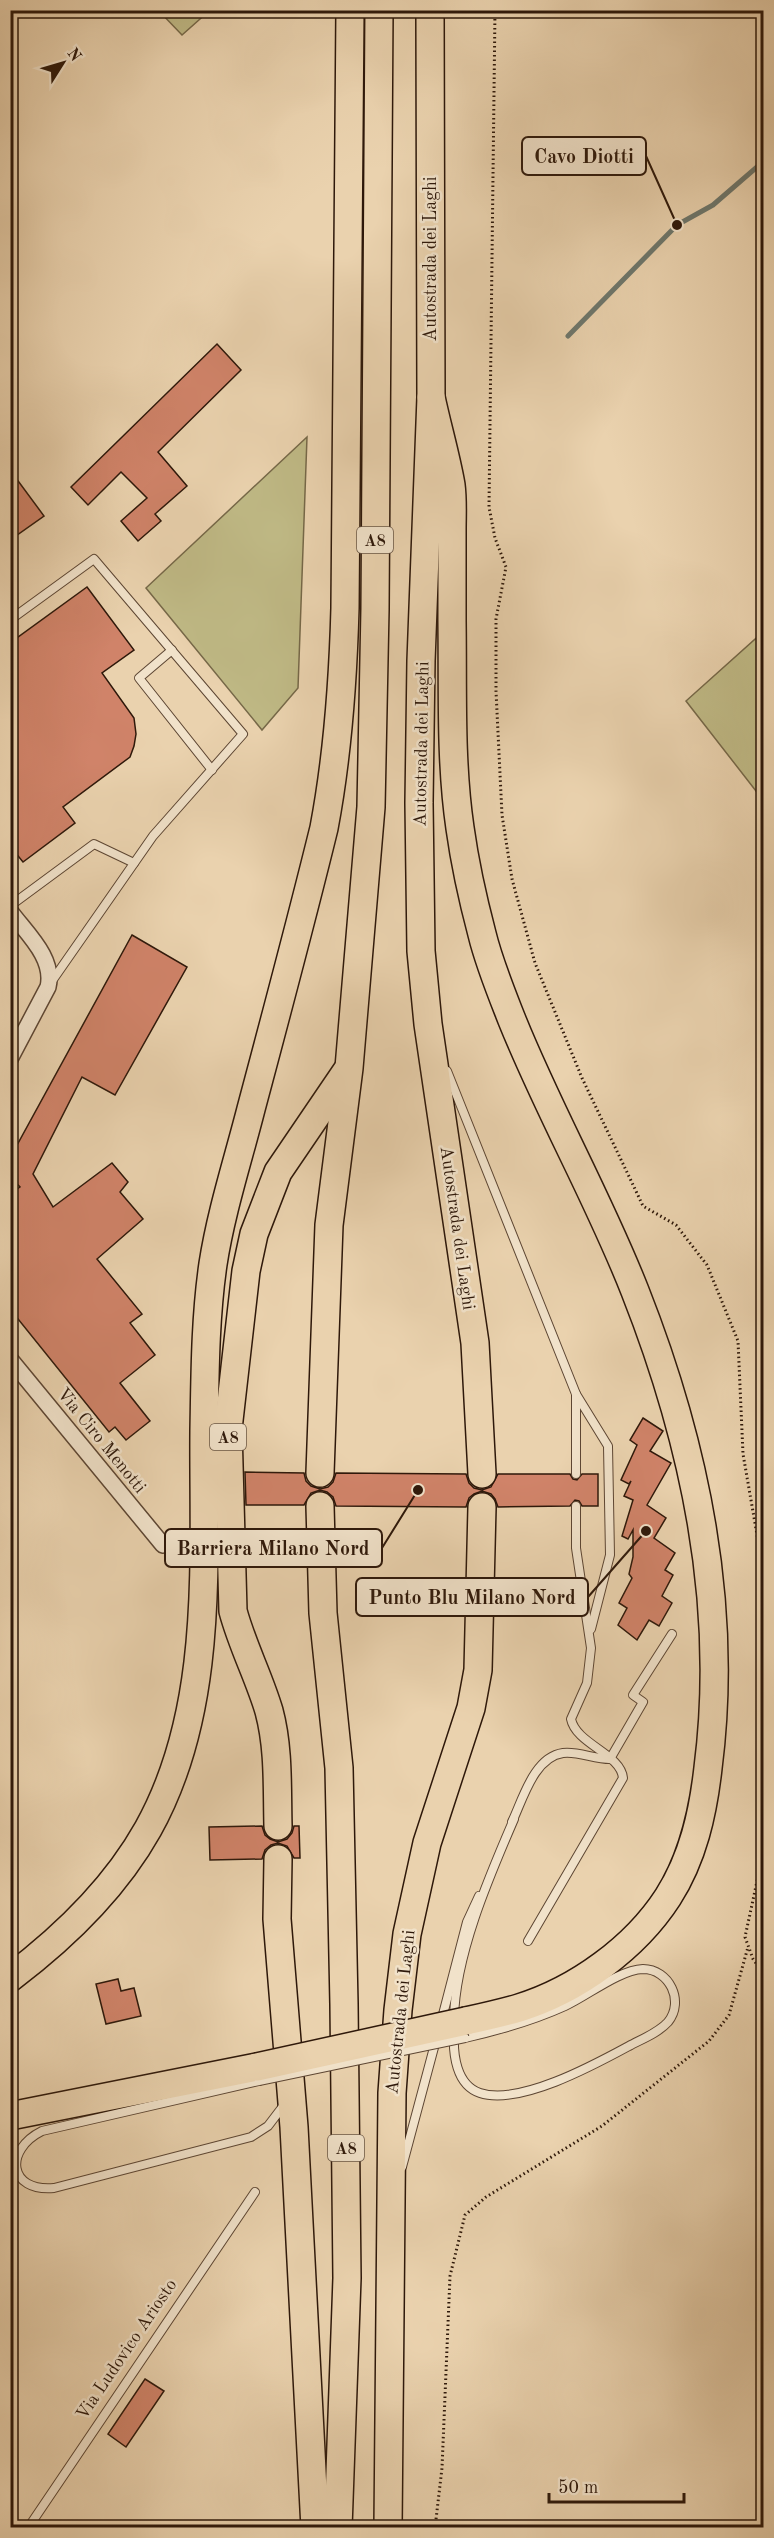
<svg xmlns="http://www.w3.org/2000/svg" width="774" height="2538" viewBox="0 0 774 2538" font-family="'Old Standard TT',serif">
	<rect width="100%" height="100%" fill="#ead2ae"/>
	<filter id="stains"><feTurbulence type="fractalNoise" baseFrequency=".00333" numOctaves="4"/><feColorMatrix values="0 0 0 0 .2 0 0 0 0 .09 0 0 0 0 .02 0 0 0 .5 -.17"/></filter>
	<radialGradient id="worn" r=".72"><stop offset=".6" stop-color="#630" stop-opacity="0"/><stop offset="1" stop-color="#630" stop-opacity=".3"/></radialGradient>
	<g fill="#bfb985" stroke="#766848" stroke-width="1.5">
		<path d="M159,11H209L182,35Z"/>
		<path d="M307,437L298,688L262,730L146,588Z"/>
		<path d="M763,632V800L686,701Z"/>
	</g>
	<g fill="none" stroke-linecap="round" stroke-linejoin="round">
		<path stroke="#6e776c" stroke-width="5" d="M568,336L677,225L713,205L764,161"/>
	</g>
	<g fill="#d08369" stroke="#2e180a" stroke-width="1.5">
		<path d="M217,344L241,370L158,452L187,486L155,514L161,521L138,541L121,521L147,498L121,472L88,505L71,487Z"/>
		<path d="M10,470L44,516L10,540Z"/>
		<path d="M87,587L134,650L102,673L134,718L136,734L134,746L130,757L63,807L75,823L23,862L10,846V643Z"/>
		<path d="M132,935L187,967L115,1095L82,1077L33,1174L53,1207L112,1163L128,1182L120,1192L143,1219L97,1259L142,1314L130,1323L155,1355L120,1383L150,1421L126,1440L115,1427L109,1432L10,1309V1194L20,1187L10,1177V1158Z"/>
		<path d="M643,1418L663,1431L650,1451L671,1463L647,1505L666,1518L654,1538L675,1553L665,1570L673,1575L662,1596L672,1603L659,1626L649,1620L637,1640L618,1625L627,1608L619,1603L632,1578L629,1574L633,1557V1530L628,1539L622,1536L633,1500L624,1496L631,1481L629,1484L621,1480L637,1445L630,1440Z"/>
		<path d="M245,1472L304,1473L306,1481L311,1486L320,1489L328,1487L333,1482L336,1473L466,1474L469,1483L474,1488L482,1490L491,1487L498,1474H570L573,1479L577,1480L582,1474H598V1506H582L579,1501L575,1500L570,1506L498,1507L495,1499L491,1494L482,1491L474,1494L469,1498L466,1507L336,1506L333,1497L327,1492L320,1490L311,1493L304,1505H246Z"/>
		<path d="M262,1826L265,1835L270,1839L278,1842L287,1839L292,1833L294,1826H299L300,1858H294L287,1846L278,1843L271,1845L265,1850L262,1859L210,1860L209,1827Z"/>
		<path d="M118,1979L121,1991L134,1988L141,2016L106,2024L96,1984Z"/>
		<path d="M145,2379L164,2391L126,2447L108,2434Z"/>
	</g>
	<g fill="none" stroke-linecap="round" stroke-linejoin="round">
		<g stroke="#5d4633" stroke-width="10">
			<g id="lane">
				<path d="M10,620L94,559L243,734L153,836L52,981"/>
				<path d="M172,650L139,678L212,770"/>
				<path d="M10,906L94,844L134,863"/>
				<path d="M447,1071L576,1394V1474"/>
				<path d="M576,1394L608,1446L610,1555L591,1629"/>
				<path d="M610,1759L643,1702L633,1695L672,1634"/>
				<path d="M512,1822C523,1799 534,1757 563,1753C578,1751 594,1759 610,1759"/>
				<path d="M528,1941L623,1778C621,1754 576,1744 571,1719L587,1683L591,1648L576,1548V1506"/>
				<path d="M454,2019C455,1955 489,1877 514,1819"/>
				<path d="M441,2022L467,1922L479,1896"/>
				<path d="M454,2034C453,2054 456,2085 480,2093C519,2106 594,2065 629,2046C642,2039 658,2033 668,2022C685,2001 669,1969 643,1969C619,1970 587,1996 565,2006C532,2021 500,2030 465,2038"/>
				<path d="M259,2081L42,2131C4,2150 8,2192 54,2188L251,2137L268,2126L284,2105"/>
				<path d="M402,2167L436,2040"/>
				<path d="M28,2528L255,2192"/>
			</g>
		</g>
		<g stroke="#5d4633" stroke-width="18">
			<g id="street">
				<path d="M10,911C26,933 55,958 48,987L10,1059"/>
				<path d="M10,1359L163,1545"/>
			</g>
		</g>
		<g stroke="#2e180a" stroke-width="30">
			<g id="highway">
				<path d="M430,10L431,397L421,661L419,803L421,951L428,1024L475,1343L482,1474"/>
				<path d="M431,397C437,426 446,456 451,485C453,500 452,515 452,530C452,560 452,590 452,621C453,689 450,760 460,828C465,864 473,900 482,934C489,963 501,992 512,1020C549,1112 599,1199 635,1291C695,1443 729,1605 708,1768C703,1813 693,1858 668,1897C635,1948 577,1990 519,2008C502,2013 484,2017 466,2021"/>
				<path d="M320,1473L329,1225L349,1068L371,807L375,609L379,10"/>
				<path d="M320,1506L323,1613L339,1768L344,2004L347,2278L338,2528"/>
				<path d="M278,1826C277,1788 279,1748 269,1711C259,1677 242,1645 233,1611L228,1429L246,1271L254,1234L278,1172L346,1072"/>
				<path d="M278,1859L277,1919L294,2127L315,2528"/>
				<path d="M10,1978C63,1938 115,1888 148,1829C215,1709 203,1563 204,1431C205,1375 205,1319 213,1264C221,1212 238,1160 251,1109C276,1015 301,922 324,828C338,754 343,682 345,608L350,10"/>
				<path d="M10,2116L257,2067"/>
				<path d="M388,2528L392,2093L398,2010L407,1934L427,1843L471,1708L478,1670L482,1507"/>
			</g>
		</g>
		<g stroke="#2e180a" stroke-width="3" stroke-dasharray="1.5 3" stroke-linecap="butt">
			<path d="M495,10L489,507L495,538L506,567L496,619V691L502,815L512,879L535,963L582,1078L635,1189L643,1206L676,1225L707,1265L738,1341L743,1454L764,1575"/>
			<path d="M764,1849L745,1937L753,1959L764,1974"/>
			<path d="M435,2528L442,2468L450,2276L465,2215L486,2197L602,2126L709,2041L729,2015L748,1947"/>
		</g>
		<use href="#lane" stroke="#f1e2ca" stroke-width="8"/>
		<use href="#street" stroke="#f1e2ca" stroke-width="15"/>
		<use href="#highway" stroke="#ead2ae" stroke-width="27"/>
		<g stroke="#5d4633" stroke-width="10" stroke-linecap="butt">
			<path id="lane-bridge" d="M259,2081L465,2038"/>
		</g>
		<g stroke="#2e180a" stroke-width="30" stroke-linecap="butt">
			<path id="highway-bridge" d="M257,2067L466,2021"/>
		</g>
		<use href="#lane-bridge" stroke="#f1e2ca" stroke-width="8"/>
		<use href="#highway-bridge" stroke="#ead2ae" stroke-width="27"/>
	</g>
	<g text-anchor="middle" stroke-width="5" stroke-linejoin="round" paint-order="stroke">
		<g fill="#f1e2ca" stroke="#685544" stroke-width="1.5">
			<rect x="357" y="527" width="36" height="26" rx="4.5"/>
			<rect x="210" y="1424" width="36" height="26" rx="4.5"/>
			<rect x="328" y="2135" width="36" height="26" rx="4.5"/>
		</g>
		<g font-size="16" font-weight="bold" fill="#2e180a">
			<text x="375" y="546">A8</text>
			<text x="228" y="1443">A8</text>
			<text x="346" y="2154">A8</text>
		</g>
		<g font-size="18" fill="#2e180a" stroke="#f1e2ca">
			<text transform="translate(430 259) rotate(-90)" y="6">Autostrada dei Laghi</text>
			<text transform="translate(421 744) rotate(-89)" y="6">Autostrada dei Laghi</text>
			<text transform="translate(458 1228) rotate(82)" y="6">Autostrada dei Laghi</text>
			<text transform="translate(102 1440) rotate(51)" y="6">Via Ciro Menotti</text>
			<text transform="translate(400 2012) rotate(-84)" y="6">Autostrada dei Laghi</text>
			<text transform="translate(126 2349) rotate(-56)" y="6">Via Ludovico Ariosto</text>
		</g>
	</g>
	<path fill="none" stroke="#2e180a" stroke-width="2" d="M677 225L646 156M418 1490L382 1548M646 1531L588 1597"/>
	<g fill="#2e180a" stroke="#f1e2ca" stroke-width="2">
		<circle cx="677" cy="225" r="6"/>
		<circle cx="418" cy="1490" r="6"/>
		<circle cx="646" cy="1531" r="6"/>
	</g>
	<g fill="#f1e2ca" stroke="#2e180a" stroke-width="2">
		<rect x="522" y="137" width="124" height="38" rx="6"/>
		<rect x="165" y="1529" width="217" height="38" rx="6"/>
		<rect x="356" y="1578" width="232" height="38" rx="6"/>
	</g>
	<g font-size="20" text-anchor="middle" font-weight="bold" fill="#2e180a">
		<text x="584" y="163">Cavo Diotti</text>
		<text x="273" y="1555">Barriera Milano Nord</text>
		<text x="472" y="1604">Punto Blu Milano Nord</text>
	</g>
	<rect width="774" height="2538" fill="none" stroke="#ead2ae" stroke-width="36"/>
	<rect x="12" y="12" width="750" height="2514" fill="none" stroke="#2e180a" stroke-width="3"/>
	<rect x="18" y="18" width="738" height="2502" fill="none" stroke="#2e180a" stroke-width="1.5"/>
	<g transform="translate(63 63) rotate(53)" stroke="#f1e2ca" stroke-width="4.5" paint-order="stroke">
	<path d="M0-4.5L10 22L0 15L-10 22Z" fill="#2e180a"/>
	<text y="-9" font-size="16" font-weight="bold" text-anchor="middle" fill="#2e180a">N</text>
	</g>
	<path d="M549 2493v9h135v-9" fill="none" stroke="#2e180a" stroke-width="3"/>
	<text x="558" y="2493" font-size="18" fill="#2e180a" stroke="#f1e2ca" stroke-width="4.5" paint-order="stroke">50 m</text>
	<rect width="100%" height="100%" filter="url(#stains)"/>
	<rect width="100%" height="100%" fill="url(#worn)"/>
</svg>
